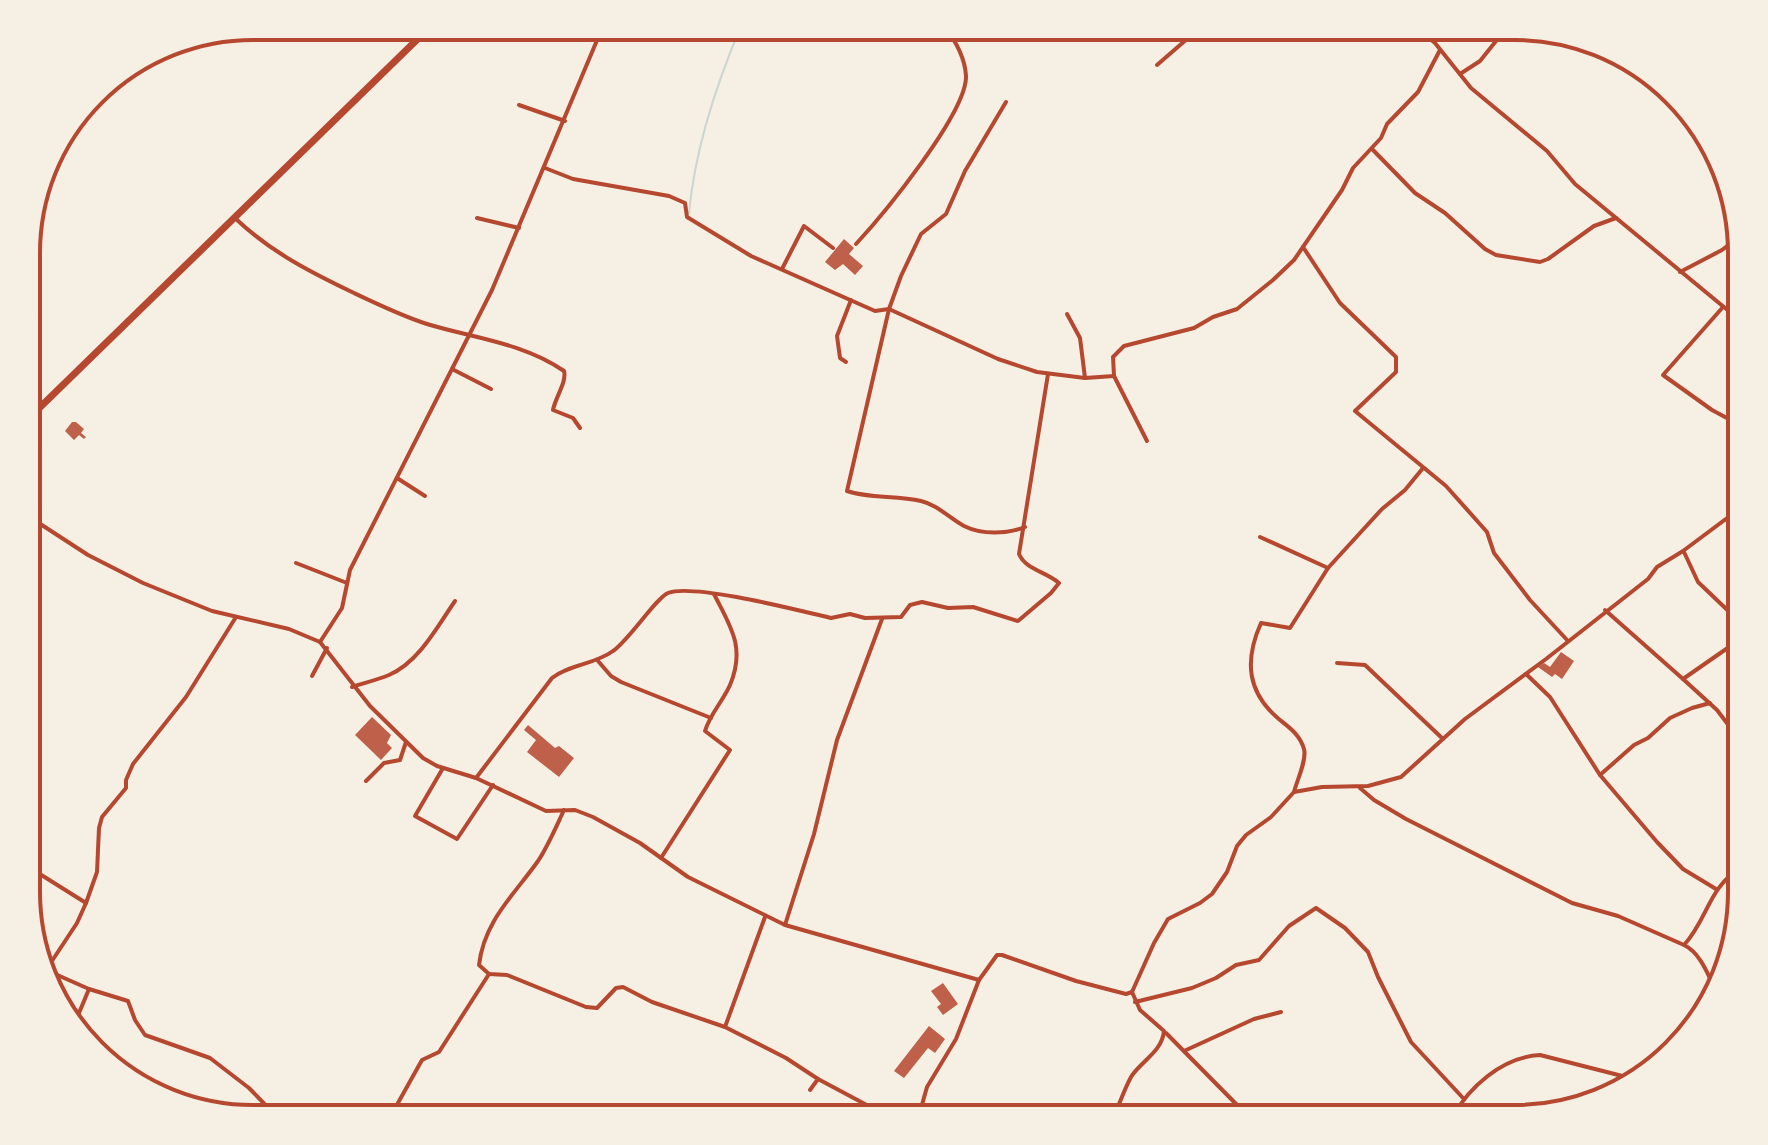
<svg xmlns="http://www.w3.org/2000/svg" width="1768" height="1145" viewBox="0 0 1768 1145" font-family="'DejaVu Sans',sans-serif">
	<rect width="100%" height="100%" fill="#f6efe4"/>
	<g fill="none" stroke-linecap="round" stroke-linejoin="round">
		<path stroke="#c9d6d2" stroke-width="2" d="M689,213C695,148 716,85 741,26"/>
	</g>
	<g fill="#bf614a">
		<path d="M844,239L854,248L849,254L863,266L855,275L843,264L835,270L825,262Z"/>
		<path d="M72,422H76L84,429L81,433L86,437L84,439L79,435L74,440L65,431Z"/>
		<path d="M1561,652L1574,661L1562,679L1555,674L1552,677L1538,667L1544,663L1550,667Z"/>
		<path d="M372,717L391,735L387,743L392,748L381,760L355,735Z"/>
		<path d="M528,725L555,748L559,746L574,758L559,777L527,752L536,740L524,730Z"/>
		<path d="M943,983L958,1004L943,1015L937,1007L941,1004L931,991Z"/>
		<path d="M929,1026L945,1039L935,1053L928,1048L904,1078L894,1071Z"/>
	</g>
	<g fill="none" stroke-linecap="round" stroke-linejoin="round">
		<g stroke="#b5482f" stroke-width="4">
			<path d="M1415,26L1435,43L1471,88L1547,151L1575,184L1742,322"/>
			<path d="M1157,65L1202,26"/>
			<path d="M1460,74L1480,61L1508,26"/>
			<path d="M1006,102L965,171L946,214L921,234L901,276L889,309L847,491C870,499 897,495 921,501C938,505 949,518 964,526C982,535 1007,534 1025,527"/>
			<path d="M519,105L565,121"/>
			<path d="M1373,150L1415,193L1445,213L1485,249L1496,255L1540,262L1548,259L1594,226L1616,218"/>
			<path d="M545,168L573,179L669,196L685,203L687,217L751,256L875,311L889,309L998,359L1037,372L1085,378L1114,376L1113,357L1124,346L1194,328L1213,317L1237,309L1273,280L1294,260L1342,190L1353,168L1381,138L1387,124L1418,92L1440,50"/>
			<path d="M477,218L519,228"/>
			<path d="M236,219C271,252 310,272 354,293C377,304 402,316 427,324C473,338 524,343 564,371C567,382 555,398 553,410L573,418L580,428"/>
			<path d="M856,244C882,216 967,113 966,76C965,58 955,40 944,26"/>
			<path d="M1303,247L1340,303L1396,357V372L1355,411L1446,486L1487,532L1494,553L1530,600L1568,641"/>
			<path d="M782,269L804,226L833,248"/>
			<path d="M1680,272L1722,250L1741,235"/>
			<path d="M1723,307L1663,375L1712,410L1738,424L1742,422"/>
			<path d="M1067,314L1080,338L1085,378"/>
			<path d="M846,362L840,358L837,336L851,300"/>
			<path d="M452,369L491,389"/>
			<path d="M1114,376L1147,441"/>
			<path d="M397,478L425,496"/>
			<path d="M28,516L88,555L143,583L212,611L289,629L320,642L370,706L423,758L437,766L476,778L546,811L575,810L593,817L640,843L688,877L785,925L979,980L997,955H1002L1076,981L1126,994L1132,992L1154,943L1168,919L1200,903L1212,894L1227,872L1237,846L1246,835L1271,817L1294,792L1322,787L1368,786L1401,777L1465,719L1546,659L1648,579L1657,567L1683,551L1742,507"/>
			<path d="M1260,537L1328,568L1290,628L1261,623C1244,661 1247,693 1280,720C1290,728 1300,735 1304,749C1307,760 1297,780 1294,792"/>
			<path d="M1684,552L1698,582L1742,624"/>
			<path d="M296,563L347,583"/>
			<path d="M1328,568L1382,509L1405,490L1423,468"/>
			<path d="M1605,610L1683,679L1742,638"/>
			<path d="M320,642L342,608L350,570L492,290L603,26"/>
			<path d="M598,661L611,676L621,682L711,718"/>
			<path d="M1337,663L1365,665L1443,739"/>
			<path d="M1526,674L1550,697L1600,775L1657,842L1683,869L1716,889"/>
			<path d="M312,676L327,648"/>
			<path d="M1683,679L1717,710L1742,743"/>
			<path d="M352,687C364,683 377,680 389,675C419,662 437,627 455,601"/>
			<path d="M443,768L415,816L457,839L493,785"/>
			<path d="M1600,775L1634,745L1648,738L1670,718L1692,708L1710,703"/>
			<path d="M476,778L552,678C570,664 594,665 613,651C629,640 656,598 668,593C693,583 801,611 831,618L850,614L865,618L901,617L910,605L922,602L948,608L973,607L1018,621L1051,593L1059,583C1045,571 1026,570 1019,554L1048,374"/>
			<path d="M366,781L384,763L400,760L406,742"/>
			<path d="M1360,788L1374,800L1406,819L1572,903L1618,916L1684,945C1708,919 1708,887 1742,867"/>
			<path d="M564,810C556,827 548,846 538,861C514,895 484,921 479,965L489,974L507,975L586,1007L597,1008L616,988L623,987L652,1002L725,1027"/>
			<path d="M661,858L730,750L705,731C710,714 723,701 730,685C746,647 730,626 714,594"/>
			<path d="M35,871L86,903"/>
			<path d="M765,917L725,1027L786,1058L818,1079L810,1090"/>
			<path d="M785,925L814,834L837,740L882,619"/>
			<path d="M1684,945C1699,952 1707,972 1714,987"/>
			<path d="M46,970L77,923L86,903L97,872L99,828L102,817L126,788V780L133,764L186,697L236,617"/>
			<path d="M46,970L89,989L74,1025"/>
			<path d="M89,989L128,1001L135,1020L145,1035L210,1058L249,1088L279,1119"/>
			<path d="M1135,1002L1192,988L1216,978L1236,965L1259,960L1289,926L1316,908L1345,928L1368,952L1378,977L1411,1042L1463,1098"/>
			<path d="M1166,1033L1243,1111"/>
			<path d="M1184,1051L1254,1019L1281,1012"/>
			<path d="M818,1079L893,1119"/>
			<path d="M389,1119L422,1060L439,1052L489,974"/>
			<path d="M918,1119L927,1087L956,1039L979,980"/>
			<path d="M1113,1119C1119,1105 1124,1090 1131,1077C1141,1061 1162,1052 1164,1031L1140,1010L1132,992"/>
			<path d="M1451,1119C1469,1087 1502,1057 1540,1055L1638,1080"/>
		</g>
		<path stroke="#b5482f" stroke-width="7" d="M28,419L431,26"/>
	</g>
	<path d="M0 0H1768V1145H0ZM253 40H1515A213 213 0 0 1 1728 253V892A213 213 0 0 1 1515 1105H253A213 213 0 0 1 40 892V253A213 213 0 0 1 253 40Z" fill="#f6efe4" fill-rule="evenodd"/>
	<path fill="none" stroke="#b5482f" stroke-width="4" d="M253 40H1515A213 213 0 0 1 1728 253V892A213 213 0 0 1 1515 1105H253A213 213 0 0 1 40 892V253A213 213 0 0 1 253 40Z"/>
</svg>
